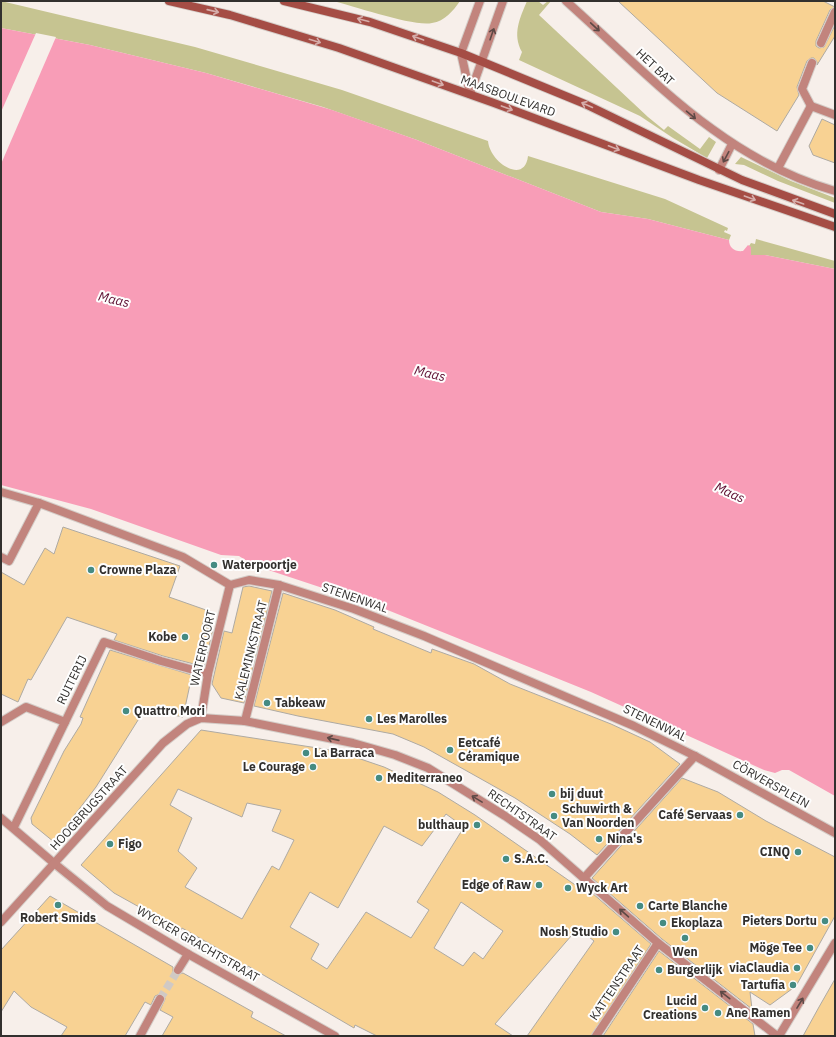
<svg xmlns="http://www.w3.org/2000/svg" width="836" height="1037" viewBox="0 0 836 1037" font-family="'IBM Plex Sans',sans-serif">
	<rect width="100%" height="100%" fill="#f7efea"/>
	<g fill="#c6c491">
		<path d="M1,1L195,47L342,90L488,141C490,163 525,185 528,156L665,199L728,228L727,231L725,230L724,232L731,235L729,240L648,219L601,212L417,140L323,107L206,73L90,45L1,28Z"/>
		<path d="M333,1H460C453,11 445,21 432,23C414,27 354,6 333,1Z"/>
		<path d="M527,1H538L543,5L548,1H551L539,15L648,117L664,130L668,126L700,149L709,137L716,142L707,158L673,138L640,116L519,60L522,52C512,34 520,18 527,1Z"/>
		<path d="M741,157L791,181L835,198V203L778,181L744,165L735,164Z"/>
		<path d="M756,239L835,261V269L765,255H751L749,246L751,243L755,244Z"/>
	</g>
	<path fill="#f89db7" d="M1,28L90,45L206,73L332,110L417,140L601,212L648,219L729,240C729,248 735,252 743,251L748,245L751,247V255H765L835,269V796L789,770H782L775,773L764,770L591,692L380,607L253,565L239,556L221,555L91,509L1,485Z"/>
	<path fill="#f7efea" d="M36,33L56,37L1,164V112Z"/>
	<g fill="#f8d293" stroke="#aeaaa3" fill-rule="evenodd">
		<path d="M618,1H823L835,7L830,10L816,41V46L819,48L824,47L835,25V36L817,65V62L814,58H811L807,61L797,87L799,95L777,131L717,93Z"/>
		<path d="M822,119L835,125V163L813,155L809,146Z"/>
		<path d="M63,527L180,566L169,597L206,610L202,627L213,629L204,667L200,666L195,658L194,664L163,656L114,640L117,634L67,617L31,680L28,679L18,702L1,694V572L24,585L45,548L54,554Z"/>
		<path d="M249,586L272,591L244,703L221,698L212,684L224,631L232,633L243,587Z"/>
		<path d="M283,593L335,610L374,627L373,629L431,653L432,649L474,664L510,684L611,724L650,742L680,764L597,855L570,834L515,798L424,747L393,734L298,716L254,706Z"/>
		<path d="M110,650L192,675L183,717L145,709L96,787L54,842L32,824L31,818L64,751L81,724L83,718L80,717Z"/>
		<path d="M201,730L337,751L384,767L438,792L475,815L581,889L584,886L651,944L591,1036H527L594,941L578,928L495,1024L513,1036H377L355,1025L354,1028L248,966L246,969L221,955L223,952L217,948L182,928L179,933L148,917L150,913L114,893L81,865ZM178,789L242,817L247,803L281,810L272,831L294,840L279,870L272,866L242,919L185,887L197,868L178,851L192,818L170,805ZM446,814L464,827L417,902L429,910L411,938L366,912L327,969L311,959L319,944L290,927L310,892L338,908L384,826L422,846ZM461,902L503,931L483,959L474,952L463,966L434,948Z"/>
		<path d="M682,778L718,792L766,821L835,857V916L796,986L770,1005L750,992L752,1009L662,939L592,878Z"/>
		<path d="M50,896L173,967V972L175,975L183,973L253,1012L251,1017L286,1036H162L173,1017L160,1010L165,999L164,996L160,994L155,996L151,1005L145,1002L125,1036H61L67,1027L31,1007L14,991L1,1012V950Z"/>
		<path d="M659,951L753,1024L755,1036H603Z"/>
		<path d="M835,979V1036H803L819,1007Z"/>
	</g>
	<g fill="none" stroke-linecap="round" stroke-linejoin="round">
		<path stroke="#d0c9c4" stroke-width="8" stroke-dasharray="8 4" stroke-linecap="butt" d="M160,999L178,970"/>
		<g stroke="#d4cdc8" stroke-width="10">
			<g id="pedestrian">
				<path d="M821,43L835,12"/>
				<path d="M811,106L802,89L812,63"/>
				<path d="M1,492L39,503L183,557L230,585L249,580L279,585L354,609L424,636L634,726L695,756L835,833"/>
				<path d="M1,557L9,561L39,503"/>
				<path d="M208,674L230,585"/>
				<path d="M245,721L279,585"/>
				<path d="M1,722L26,707L65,722"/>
				<path d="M584,878L695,756"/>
				<path d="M178,970L188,954"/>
				<path d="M140,1036L160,999"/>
				<path d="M596,1036L658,943"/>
			</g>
		</g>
		<g stroke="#d4cdc8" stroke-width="10">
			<g id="minor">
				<path d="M566,1C650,76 723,159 835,191"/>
				<path d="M470,93L461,53L480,1"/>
				<path d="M470,94L503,1"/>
				<path d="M778,168L811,106L835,115"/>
				<path d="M719,170L732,144"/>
				<path d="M1,818L55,864L107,906L188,954L335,1036"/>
				<path d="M14,827L104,642L161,661L208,674L201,718"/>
				<path d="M1,922L163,743L187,724L201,718L245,721L353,743L395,755L428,768L505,816L540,840L658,943L777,1036"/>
				<path d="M779,1036L835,943"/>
			</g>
		</g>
		<g stroke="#d4cdc8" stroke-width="10">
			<g id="secondary">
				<path d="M169,1L230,15L339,48L494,103L699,180L835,227"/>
				<path d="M284,1L370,22L461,53L585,104L742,180L835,214"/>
			</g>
		</g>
		<use href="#pedestrian" stroke="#c2847d" stroke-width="8"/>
		<use href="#minor" stroke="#c2847d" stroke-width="8"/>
		<use href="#secondary" stroke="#a54d45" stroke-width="8"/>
	</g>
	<defs><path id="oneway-shaft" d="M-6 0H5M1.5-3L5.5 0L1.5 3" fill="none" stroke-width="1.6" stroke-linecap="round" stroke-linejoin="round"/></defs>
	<g stroke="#d6aeab">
		<use href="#oneway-shaft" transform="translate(213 11) rotate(13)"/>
		<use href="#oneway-shaft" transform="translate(363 20) rotate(-165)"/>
		<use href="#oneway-shaft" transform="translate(418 38) rotate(-160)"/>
		<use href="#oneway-shaft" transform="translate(315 41) rotate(17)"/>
		<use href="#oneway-shaft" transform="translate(438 83) rotate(20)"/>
		<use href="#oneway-shaft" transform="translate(587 105) rotate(-156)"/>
		<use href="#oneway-shaft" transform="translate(507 108) rotate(20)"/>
		<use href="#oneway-shaft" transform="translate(614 148) rotate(21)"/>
		<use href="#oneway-shaft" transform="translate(750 198) rotate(20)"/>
		<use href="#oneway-shaft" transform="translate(798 202) rotate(-161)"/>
	</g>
	<g stroke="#5d4946">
		<use href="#oneway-shaft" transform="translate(595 27) rotate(43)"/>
		<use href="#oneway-shaft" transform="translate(492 34) rotate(-71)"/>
		<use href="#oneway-shaft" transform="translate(691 115) rotate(40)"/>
		<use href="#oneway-shaft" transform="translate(726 157) rotate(118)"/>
		<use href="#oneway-shaft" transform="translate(333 739) rotate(-167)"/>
		<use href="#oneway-shaft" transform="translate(477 799) rotate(-149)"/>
		<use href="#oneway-shaft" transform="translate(624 913) rotate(-139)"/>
		<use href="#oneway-shaft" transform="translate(725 995) rotate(-142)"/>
		<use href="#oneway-shaft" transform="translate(800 1003) rotate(-59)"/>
	</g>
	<g fill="#458b82" stroke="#fefefe" stroke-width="1.5">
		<circle cx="214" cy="565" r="4"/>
		<circle cx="91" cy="570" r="4"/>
		<circle cx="185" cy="637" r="4"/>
		<circle cx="267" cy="703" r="4"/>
		<circle cx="126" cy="711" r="4"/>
		<circle cx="369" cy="719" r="4"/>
		<circle cx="450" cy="750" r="4"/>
		<circle cx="306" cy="753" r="4"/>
		<circle cx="313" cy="767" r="4"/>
		<circle cx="379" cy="778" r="4"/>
		<circle cx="552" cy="794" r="4"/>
		<circle cx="740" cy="815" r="4"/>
		<circle cx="554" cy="816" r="4"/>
		<circle cx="477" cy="825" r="4"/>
		<circle cx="599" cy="839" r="4"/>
		<circle cx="110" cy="844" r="4"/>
		<circle cx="798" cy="852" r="4"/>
		<circle cx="506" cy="859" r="4"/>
		<circle cx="539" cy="885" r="4"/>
		<circle cx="568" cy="888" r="4"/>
		<circle cx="58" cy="905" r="4"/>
		<circle cx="640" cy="906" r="4"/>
		<circle cx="825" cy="921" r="4"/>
		<circle cx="663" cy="923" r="4"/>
		<circle cx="616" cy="932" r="4"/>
		<circle cx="685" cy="938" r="4"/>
		<circle cx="810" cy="948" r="4"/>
		<circle cx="797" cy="968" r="4"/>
		<circle cx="659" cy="970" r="4"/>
		<circle cx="793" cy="985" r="4"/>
		<circle cx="705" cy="1008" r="4"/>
		<circle cx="718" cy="1013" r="4"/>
	</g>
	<g text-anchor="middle" stroke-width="4" stroke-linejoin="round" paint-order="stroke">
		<g font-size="12" fill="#32302e" stroke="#fefefe">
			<text transform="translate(655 67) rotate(43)" y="4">HET BAT</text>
			<text transform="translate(508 96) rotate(20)" y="4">MAASBOULEVARD</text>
			<text transform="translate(355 598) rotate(19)" y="4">STENENWAL</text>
			<text transform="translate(203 648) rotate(-77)" y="4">WATERPOORT</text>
			<text transform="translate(251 650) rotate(-76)" y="4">KALEMINKSTRAAT</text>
			<text transform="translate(72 680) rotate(-64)" y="4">RUITERIJ</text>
			<text transform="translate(655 723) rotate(26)" y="4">STENENWAL</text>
			<text transform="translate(771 784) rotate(29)" y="4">CÖRVERSPLEIN</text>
			<text transform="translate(89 808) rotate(-48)" y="4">HOOGBRUGSTRAAT</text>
			<text transform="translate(522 815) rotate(35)" y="4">RECHTSTRAAT</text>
			<text transform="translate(198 944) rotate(30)" y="4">WYCKER GRACHTSTRAAT</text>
			<text transform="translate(617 983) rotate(-56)" y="4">KATTENSTRAAT</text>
		</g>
		<g font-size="12" font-weight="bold" fill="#32302e" stroke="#fefefe" text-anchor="start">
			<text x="222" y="569">Waterpoortje</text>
			<text x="99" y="574">Crowne Plaza</text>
			<text x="177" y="641" text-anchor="end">Kobe</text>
			<text x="275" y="707">Tabkeaw</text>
			<text x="134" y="715">Quattro Mori</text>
			<text x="377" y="723">Les Marolles</text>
			<text x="458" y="747">Eetcafé<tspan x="458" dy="14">Céramique</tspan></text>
			<text x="314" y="757">La Barraca</text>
			<text x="305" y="771" text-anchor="end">Le Courage</text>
			<text x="387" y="782">Mediterraneo</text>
			<text x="560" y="798">bij duut</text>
			<text x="562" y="813">Schuwirth &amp;<tspan x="562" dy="14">Van Noorden</tspan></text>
			<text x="732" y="819" text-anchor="end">Café Servaas</text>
			<text x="469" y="829" text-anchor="end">bulthaup</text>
			<text x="607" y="843">Nina's</text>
			<text x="118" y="848">Figo</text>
			<text x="790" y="856" text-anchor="end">CINQ</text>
			<text x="514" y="863">S.A.C.</text>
			<text x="531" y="889" text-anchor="end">Edge of Raw</text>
			<text x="576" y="892">Wyck Art</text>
			<text x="648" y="910">Carte Blanche</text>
			<text x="58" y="922" text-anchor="middle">Robert Smids</text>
			<text x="817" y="925" text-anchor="end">Pieters Dortu</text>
			<text x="671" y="927">Ekoplaza</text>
			<text x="608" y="936" text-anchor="end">Nosh Studio</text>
			<text x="802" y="952" text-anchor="end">Möge Tee</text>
			<text x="685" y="956" text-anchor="middle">Wen</text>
			<text x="789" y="972" text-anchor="end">viaClaudia</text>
			<text x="667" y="974">Burgerlijk</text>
			<text x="785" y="989" text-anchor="end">Tartufia</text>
			<text x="697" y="1005" text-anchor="end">Lucid<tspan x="697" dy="14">Creations</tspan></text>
			<text x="726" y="1017">Ane Ramen</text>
		</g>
		<g font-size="13" font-style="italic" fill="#5a0a2d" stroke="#fefefe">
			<text transform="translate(114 299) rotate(13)" y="5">Maas</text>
			<text transform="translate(430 373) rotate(13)" y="5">Maas</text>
			<text transform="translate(730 492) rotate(25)" y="5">Maas</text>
		</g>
	</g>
	<rect width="836" height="1037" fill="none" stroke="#32302e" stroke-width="4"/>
</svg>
